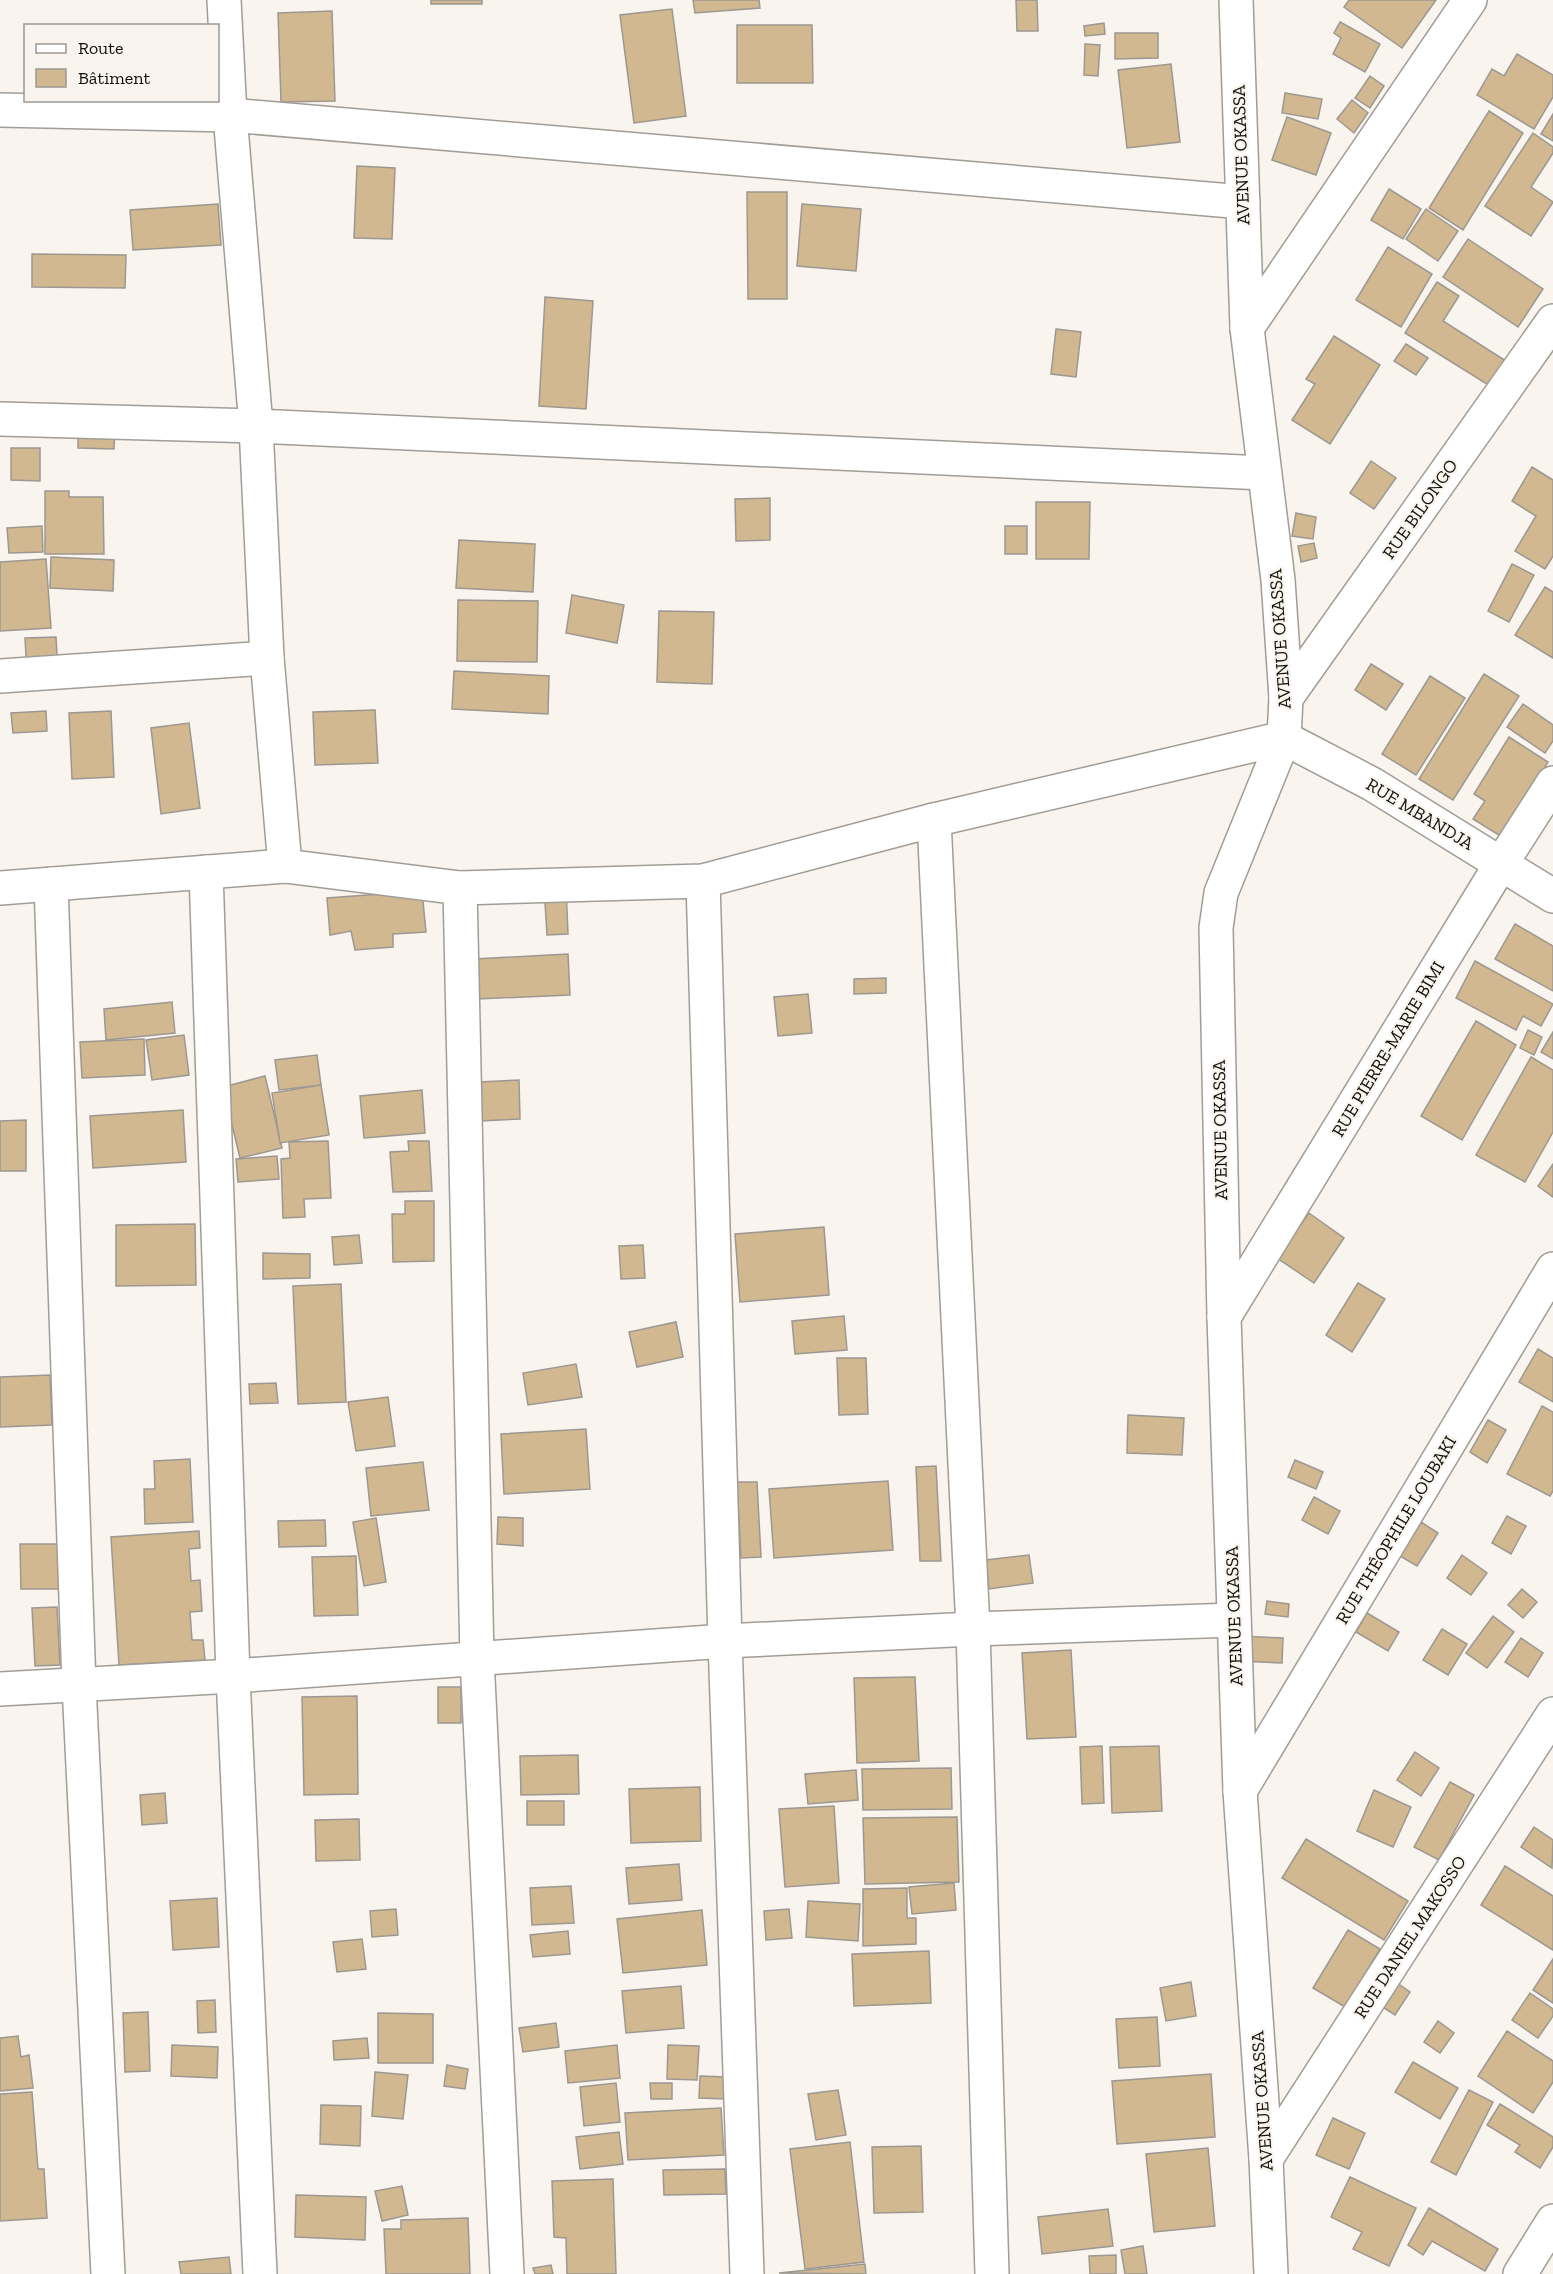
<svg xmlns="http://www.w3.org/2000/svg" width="1553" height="2274" viewBox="0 0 1553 2274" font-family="'Zilla Slab',serif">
	<rect width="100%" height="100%" fill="#f9f5ee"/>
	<g fill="#d1b890" stroke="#9c9891" stroke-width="1.5">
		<rect x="431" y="0" width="51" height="4"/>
		<path d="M693,0H759L760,8L695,13Z"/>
		<path d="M1016,0H1037L1038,31H1017Z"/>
		<path d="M1349,0H1436L1402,48L1344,7Z"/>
		<path d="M672,9L686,116L634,123L620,15Z"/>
		<path d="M332,11L335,101L281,102L278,13Z"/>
		<path d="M1340,22L1380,44L1365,72L1333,54L1341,38L1334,33Z"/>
		<path d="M1104,23L1105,34L1085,36L1084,26Z"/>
		<path d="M737,25H812L813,83H737Z"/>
		<path d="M1115,33H1158V58L1115,59Z"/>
		<path d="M1085,44L1100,45L1098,76L1084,75Z"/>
		<path d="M1517,54L1553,75V97L1534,129L1477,95L1492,69L1504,76Z"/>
		<path d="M1171,64L1180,142L1127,148L1118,70Z"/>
		<path d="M1370,76L1384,86L1370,108L1355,98Z"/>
		<path d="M1285,93L1322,99L1318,119L1282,113Z"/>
		<path d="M1352,100L1368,113L1354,133L1337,119Z"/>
		<path d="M1489,111L1523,133L1463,230L1429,208Z"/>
		<path d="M1553,114V141L1541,134Z"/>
		<path d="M1287,117L1331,133L1316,175L1272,160Z"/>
		<path d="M1533,133L1553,147V153L1531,187L1553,202L1531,236L1485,206Z"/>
		<path d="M357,166L395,168L392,239L354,238Z"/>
		<path d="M1389,189L1421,209L1403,239L1371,220Z"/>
		<path d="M747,192H787V299H748Z"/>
		<path d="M218,204L221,245L133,250L130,210Z"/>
		<path d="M802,204L861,209L856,271L797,266Z"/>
		<path d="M1426,209L1458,231L1438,261L1406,239Z"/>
		<path d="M1468,239L1543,289L1518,327L1443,277Z"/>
		<path d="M1388,247L1432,274L1401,327L1356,300Z"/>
		<path d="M32,254L126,255L125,288L32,287Z"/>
		<path d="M1437,282L1459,296L1443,321L1506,361L1490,386L1405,333Z"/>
		<path d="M545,297L593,301L586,409L539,406Z"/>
		<path d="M1056,329L1081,332L1076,377L1051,374Z"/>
		<path d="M1334,336L1380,365L1330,444L1292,420L1315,384L1306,379Z"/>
		<path d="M1406,344L1428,358L1416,375L1394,361Z"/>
		<path d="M78,425L115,426L114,449L78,448Z"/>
		<path d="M11,448H40V481L11,480Z"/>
		<path d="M1371,461L1396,478L1374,509L1350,493Z"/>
		<path d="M1532,467L1553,480V556L1545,569L1515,551L1536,516L1512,501Z"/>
		<path d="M45,491H69V497H103L104,554H45Z"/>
		<path d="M770,498V540L736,541L735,499Z"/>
		<path d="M1036,502H1090L1089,559H1036Z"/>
		<path d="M1296,513L1316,517L1313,539L1292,536Z"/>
		<path d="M42,526L43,552L9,553L7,528Z"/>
		<rect x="1005" y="526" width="22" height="28"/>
		<path d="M459,540L535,544L533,592L456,588Z"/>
		<path d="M1314,543L1317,558L1301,562L1298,546Z"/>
		<path d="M51,557L114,560L113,591L50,588Z"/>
		<path d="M46,559L51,628L0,631V562Z"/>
		<path d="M1512,564L1534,575L1509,622L1488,611Z"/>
		<path d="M1545,587L1553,592V658L1515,635Z"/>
		<path d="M572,595L624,605L617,643L566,633Z"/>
		<path d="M458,600L538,601L537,662L457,661Z"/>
		<path d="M659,611L714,612L712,684L657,682Z"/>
		<path d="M56,637L58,673L27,675L25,638Z"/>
		<path d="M1371,664L1403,684L1386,710L1355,690Z"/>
		<path d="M454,671L549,676L548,714L452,709Z"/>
		<path d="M1484,674L1519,696L1453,800L1419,779Z"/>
		<path d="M1430,676L1465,698L1416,775L1382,754Z"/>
		<path d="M1523,704L1553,725V741L1545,753L1507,727Z"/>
		<path d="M375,710L378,763L315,765L313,712Z"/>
		<path d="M46,711L47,731L13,733L11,713Z"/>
		<path d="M111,711L114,777L72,779L69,713Z"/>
		<path d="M189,723L200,808L161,814L151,728Z"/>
		<path d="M1509,737L1548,762L1502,837L1473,819L1485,801L1474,794Z"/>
		<path d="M544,886H566L568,934L547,935Z"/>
		<path d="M422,891L426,932L393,934V947L355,950L351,931L330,935L327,898Z"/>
		<path d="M1515,924L1553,946V991L1495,959Z"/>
		<path d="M568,954L570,995L477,999L475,959Z"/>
		<path d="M1475,961L1553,1004L1541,1026L1523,1016L1516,1030L1456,998Z"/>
		<path d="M886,978V993L854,994V979Z"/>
		<path d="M808,994L812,1033L778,1036L774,997Z"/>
		<path d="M172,1002L175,1033L106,1040L104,1009Z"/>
		<path d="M1476,1021L1516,1045L1462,1140L1421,1116Z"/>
		<path d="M1528,1030L1542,1037L1534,1055L1520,1048Z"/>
		<path d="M1553,1032V1059L1541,1052Z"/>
		<path d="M184,1035L189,1075L152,1080L146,1040Z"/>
		<path d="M144,1039L145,1075L82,1078L80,1042Z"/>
		<path d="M317,1055L321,1085L279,1090L275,1060Z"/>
		<path d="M1531,1057L1553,1070V1132L1525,1182L1476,1155Z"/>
		<path d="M265,1076L282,1148L240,1158L223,1087Z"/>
		<path d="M519,1080L520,1119L480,1121L479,1082Z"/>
		<path d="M321,1085L329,1135L280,1143L272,1093Z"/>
		<path d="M422,1090L425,1133L364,1138L360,1096Z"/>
		<path d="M183,1110L186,1162L93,1168L90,1116Z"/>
		<path d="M26,1120V1171H0V1121Z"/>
		<path d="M328,1141L331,1198L304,1199L305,1217L283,1218L281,1159L290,1158L289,1142Z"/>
		<path d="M408,1141H429L432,1191L393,1192L390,1152L409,1151Z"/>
		<path d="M277,1156L279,1179L238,1182L236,1159Z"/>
		<path d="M1553,1164V1197L1538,1186Z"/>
		<path d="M405,1201H434V1261L393,1262L392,1214H405Z"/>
		<path d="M1309,1213L1344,1238L1314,1283L1277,1258Z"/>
		<path d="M195,1224L196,1285L116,1286V1225Z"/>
		<path d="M824,1227L829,1295L740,1302L735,1234Z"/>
		<path d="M359,1235L362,1263L334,1265L332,1237Z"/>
		<path d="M643,1245L645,1278L621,1279L619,1246Z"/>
		<path d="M263,1253L310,1254V1278L263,1279Z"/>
		<path d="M1358,1283L1385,1299L1352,1352L1326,1335Z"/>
		<path d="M341,1284L346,1402L298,1404L293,1286Z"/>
		<path d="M844,1316L847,1350L795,1354L792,1321Z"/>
		<path d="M676,1322L683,1357L637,1367L629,1332Z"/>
		<path d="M1538,1349L1553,1358V1402L1519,1382Z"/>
		<path d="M837,1358H866L868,1414L839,1415Z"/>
		<path d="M576,1364L582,1397L528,1405L523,1373Z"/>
		<path d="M50,1375L52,1425L0,1427V1377Z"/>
		<path d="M276,1383L278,1403L250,1404L249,1384Z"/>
		<path d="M388,1397L395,1446L356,1451L348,1402Z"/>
		<path d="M1542,1406L1553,1412V1491L1550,1496L1507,1474Z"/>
		<path d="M1128,1415L1184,1418L1182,1455L1127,1453Z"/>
		<path d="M1488,1420L1506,1430L1487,1463L1470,1452Z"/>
		<path d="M586,1429L590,1489L504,1494L501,1434Z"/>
		<path d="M190,1459L193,1522L145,1524L144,1489H155L154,1461Z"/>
		<path d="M1295,1460L1323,1472L1316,1489L1288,1477Z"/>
		<path d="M423,1462L429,1510L371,1516L366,1468Z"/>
		<path d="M936,1466L941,1561H920L916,1467Z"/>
		<path d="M888,1481L893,1550L774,1558L769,1489Z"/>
		<path d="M737,1482H757L761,1557L741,1558Z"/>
		<path d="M1314,1497L1340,1511L1328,1534L1302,1520Z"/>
		<path d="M1507,1516L1526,1526L1511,1554L1492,1543Z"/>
		<path d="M498,1517L523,1518V1546L497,1544Z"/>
		<path d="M376,1518L386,1582L364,1586L353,1522Z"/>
		<path d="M325,1520L326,1546L279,1547L278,1521Z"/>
		<path d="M1421,1522L1438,1533L1417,1566L1400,1556Z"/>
		<path d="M199,1531L200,1548L189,1549L191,1581L200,1580L202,1611L190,1612L192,1640H203L205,1660L119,1665L111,1537Z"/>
		<path d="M20,1544H59L60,1589H21Z"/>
		<path d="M1029,1555L1033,1583L989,1589L986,1560Z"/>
		<path d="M1462,1555L1487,1573L1471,1595L1447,1578Z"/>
		<path d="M356,1556L358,1615L314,1616L312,1557Z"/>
		<path d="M1522,1589L1537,1602L1523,1618L1508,1605Z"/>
		<path d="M1267,1601L1289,1604L1288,1617L1265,1614Z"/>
		<path d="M57,1607L60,1665L35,1666L32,1608Z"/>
		<path d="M1367,1613L1399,1632L1388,1651L1356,1632Z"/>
		<path d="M1493,1616L1514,1632L1487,1668L1466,1653Z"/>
		<path d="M1442,1629L1467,1644L1448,1675L1423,1660Z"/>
		<path d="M1238,1636L1283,1638L1282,1663L1238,1661Z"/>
		<path d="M1521,1638L1543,1653L1528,1677L1505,1662Z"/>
		<path d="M1071,1650L1076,1737L1027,1739L1022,1653Z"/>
		<path d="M915,1677L919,1761L857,1763L854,1678Z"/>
		<rect x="438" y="1687" width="23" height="36"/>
		<path d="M357,1696L358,1794L304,1795L302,1697Z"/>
		<path d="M1102,1746L1104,1803L1082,1804L1080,1747Z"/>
		<path d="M1159,1746L1162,1811L1112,1813L1110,1747Z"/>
		<path d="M1415,1752L1439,1768L1421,1796L1397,1780Z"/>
		<path d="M578,1755L579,1794L521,1795L520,1756Z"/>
		<path d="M951,1768L952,1809L863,1810L862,1769Z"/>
		<path d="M856,1770L858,1800L808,1804L805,1774Z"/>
		<path d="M1450,1782L1474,1795L1439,1860L1414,1847Z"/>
		<path d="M700,1787L701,1841L631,1843L629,1789Z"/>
		<path d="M1374,1790L1411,1807L1393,1847L1357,1831Z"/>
		<path d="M165,1793L167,1823L142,1825L140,1795Z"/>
		<rect x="527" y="1801" width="37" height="24"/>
		<path d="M834,1806L839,1883L785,1887L779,1809Z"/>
		<path d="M957,1817L959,1882L865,1884L863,1818Z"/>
		<path d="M359,1819L360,1860L316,1861L315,1820Z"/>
		<path d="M1534,1827L1553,1840L1552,1868L1521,1847Z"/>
		<path d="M1306,1839L1408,1901L1384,1940L1282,1878Z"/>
		<path d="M679,1864L682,1900L629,1904L626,1868Z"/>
		<path d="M1505,1866L1553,1896V1950L1481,1905Z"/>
		<path d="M954,1883L956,1910L912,1914L909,1887Z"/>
		<path d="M571,1886L574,1923L532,1925L530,1888Z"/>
		<path d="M907,1888V1918H916V1944L863,1946V1889Z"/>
		<path d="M217,1898L219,1947L173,1950L170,1901Z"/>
		<path d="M808,1901L860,1904L858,1941L806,1937Z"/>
		<path d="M396,1909L398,1935L372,1937L370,1911Z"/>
		<path d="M789,1909L792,1938L766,1940L764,1911Z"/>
		<path d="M702,1910L707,1965L623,1973L617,1919Z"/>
		<path d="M1348,1930L1380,1949L1345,2007L1313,1988Z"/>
		<path d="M568,1931L570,1954L533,1957L530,1935Z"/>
		<path d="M362,1939L366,1969L337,1972L333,1942Z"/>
		<path d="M929,1951L931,2003L854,2006L852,1954Z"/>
		<path d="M1553,1959V2003L1533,1990Z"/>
		<path d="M1393,1980L1410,1992L1395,2015L1378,2004Z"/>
		<path d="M1191,1982L1196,2016L1166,2021L1160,1988Z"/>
		<path d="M681,1986L684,2028L626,2033L622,1991Z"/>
		<path d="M1530,1993L1553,2009V2016L1538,2038L1512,2020Z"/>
		<path d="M215,2000L216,2032L198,2033L197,2001Z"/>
		<path d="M148,2012L150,2071L125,2072L123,2013Z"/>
		<path d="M378,2013L433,2014V2063H378Z"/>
		<path d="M1157,2017L1160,2066L1119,2068L1116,2019Z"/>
		<path d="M1438,2021L1454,2033L1440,2053L1424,2042Z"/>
		<path d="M556,2023L559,2047L523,2052L519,2028Z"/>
		<path d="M1507,2031L1553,2061V2082L1533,2113L1478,2076Z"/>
		<path d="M18,2036L21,2057L29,2055L33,2088L0,2091V2038Z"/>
		<path d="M367,2038L369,2058L334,2060L333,2041Z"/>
		<path d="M172,2045L218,2047L217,2078L171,2076Z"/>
		<path d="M617,2045L620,2078L568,2083L565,2051Z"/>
		<path d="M668,2045L699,2046L697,2080L667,2079Z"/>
		<path d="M1413,2062L1458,2088L1440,2119L1395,2092Z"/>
		<path d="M447,2065L468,2069L465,2089L444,2086Z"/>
		<path d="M375,2072L408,2075L403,2119L372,2116Z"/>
		<path d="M1211,2074L1215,2137L1117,2144L1112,2081Z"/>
		<path d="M700,2076L726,2077V2099L699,2098Z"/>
		<path d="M616,2083L620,2122L584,2126L580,2087Z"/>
		<path d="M650,2083H672V2099H651Z"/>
		<path d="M838,2090L846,2135L816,2140L808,2094Z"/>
		<path d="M1469,2090L1493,2102L1456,2175L1431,2162Z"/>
		<path d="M32,2092L38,2169H44L47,2218L0,2221V2094Z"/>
		<path d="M1500,2104L1553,2137V2147L1540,2168L1515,2152L1520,2145L1487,2125Z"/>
		<path d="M321,2105L361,2106L360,2146L320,2144Z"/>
		<path d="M721,2108L724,2155L628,2160L625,2113Z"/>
		<path d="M1333,2118L1365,2133L1349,2169L1316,2155Z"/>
		<path d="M619,2132L623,2164L580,2169L576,2137Z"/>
		<path d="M850,2142L864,2262L805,2269L790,2149Z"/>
		<path d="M921,2146L923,2212L874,2213L872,2147Z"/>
		<path d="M1208,2148L1215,2226L1154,2232L1146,2154Z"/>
		<path d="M725,2169L726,2194L664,2195L663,2170Z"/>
		<path d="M1350,2177L1416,2208L1389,2266L1353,2249L1362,2232L1331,2217Z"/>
		<path d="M613,2179L616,2274H567L566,2238L554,2237L552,2181Z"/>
		<path d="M402,2186L408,2215L382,2221L375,2191Z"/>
		<path d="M296,2195L366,2197L365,2240L295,2237Z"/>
		<path d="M1429,2208L1498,2249L1485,2271L1432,2241L1423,2255L1408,2245Z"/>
		<path d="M1108,2209L1113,2246L1042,2254L1038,2217Z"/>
		<path d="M468,2218L470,2274H386L384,2229H401V2220Z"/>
		<path d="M1143,2246L1147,2274H1125L1121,2250Z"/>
		<path d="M1116,2255V2274H1090L1089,2256Z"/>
		<path d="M229,2257L231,2274H181L179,2262Z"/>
		<path d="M865,2264L866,2274L779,2273Z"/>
		<path d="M551,2265L553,2274H535L533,2268Z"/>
	</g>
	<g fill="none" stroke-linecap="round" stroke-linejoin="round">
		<g stroke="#a19d96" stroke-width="36">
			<g id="minor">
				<path d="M224,0L230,115L256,426L267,658L285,866"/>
				<path d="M1236,0L1247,328L1278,580L1286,698L1284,738L1221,893L1216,928L1224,1317L1240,1791L1266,2159L1271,2274"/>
				<path d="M0,110L230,115L1243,202"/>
				<path d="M1247,328L1470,0"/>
				<path d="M0,419L256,426L1264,473"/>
				<path d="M0,676L267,658"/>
				<path d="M1286,698L1553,321"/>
				<path d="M1284,738L1372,784L1553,896"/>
				<path d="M934,820L973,1629L992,2274"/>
				<path d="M206,872L233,1676L260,2274"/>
				<path d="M703,881L725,1641L747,2274"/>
				<path d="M51,884L79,1685L108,2274"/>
				<path d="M0,888L285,866L460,888L703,881L934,820L1284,738"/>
				<path d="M460,888L477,1658L507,2274"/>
				<path d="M1224,1317L1501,864L1553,783"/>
				<path d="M0,1689L233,1676L725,1641L973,1629L1234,1620"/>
				<path d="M1240,1791L1553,1269"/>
				<path d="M1266,2159L1553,1714"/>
				<path d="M1520,2274L1553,2221"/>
			</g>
		</g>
		<use href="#minor" stroke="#fff" stroke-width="33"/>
	</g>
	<g text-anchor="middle" stroke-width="4.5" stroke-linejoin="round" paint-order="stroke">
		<g font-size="18" fill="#0f0e0c" stroke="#f9f5ee">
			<text transform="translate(1241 155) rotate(-92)" y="6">AVENUE OKASSA</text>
			<text transform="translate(1420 509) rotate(-55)" y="6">RUE BILONGO</text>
			<text transform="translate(1280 639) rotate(-94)" y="6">AVENUE OKASSA</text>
			<text transform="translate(1420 814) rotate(31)" y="6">RUE MBANDJA</text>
			<text transform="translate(1388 1049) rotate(-59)" y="6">RUE PIERRE-MARIE BIMI</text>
			<text transform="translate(1220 1130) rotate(-91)" y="6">AVENUE OKASSA</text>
			<text transform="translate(1396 1530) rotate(-59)" y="6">RUE THÉOPHILE LOUBAKI</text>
			<text transform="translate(1234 1616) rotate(-92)" y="6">AVENUE OKASSA</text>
			<text transform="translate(1410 1937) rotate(-57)" y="6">RUE DANIEL MAKOSSO</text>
			<text transform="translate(1262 2101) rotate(-94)" y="6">AVENUE OKASSA</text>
		</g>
	</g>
	<rect x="24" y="24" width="195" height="78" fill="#f9f5ee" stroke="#9b9994" stroke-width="1.5"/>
	<rect x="36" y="44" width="30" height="9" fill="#ffffff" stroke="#9b9994" stroke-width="1.5"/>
	<text x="78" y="54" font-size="18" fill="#0f0e0c">Route</text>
	<rect x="36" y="69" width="30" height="18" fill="#d1b890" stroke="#9b9994" stroke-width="1.5"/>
	<text x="78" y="84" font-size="18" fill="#0f0e0c">Bâtiment</text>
</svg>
